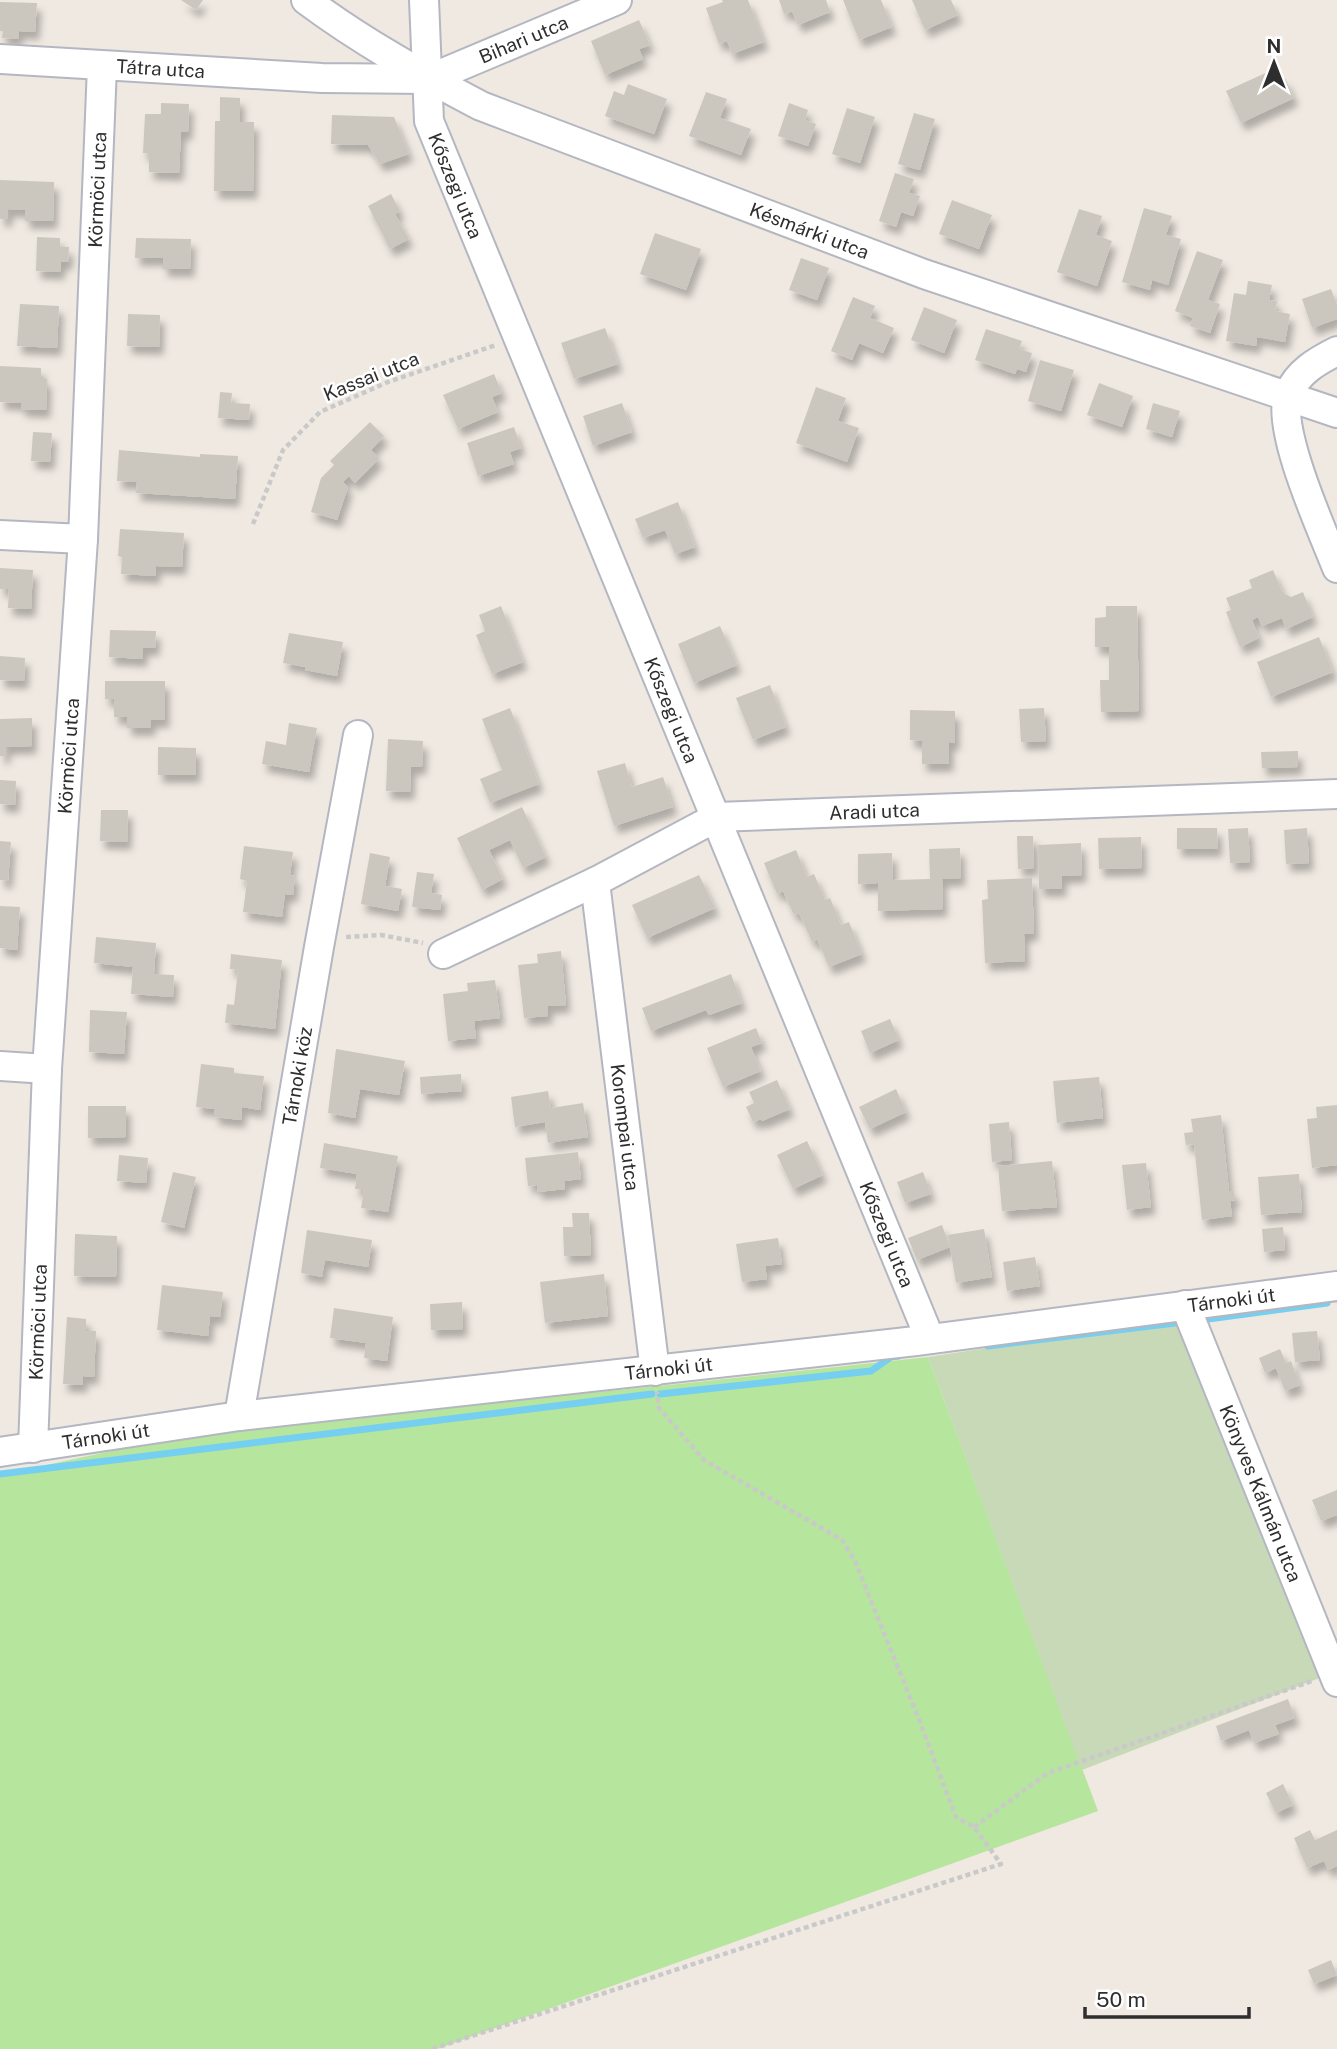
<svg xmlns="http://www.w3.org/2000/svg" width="1337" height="2049" viewBox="0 0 1337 2049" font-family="'Public Sans',sans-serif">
	<defs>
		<filter id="shadow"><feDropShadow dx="4.5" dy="8" stdDeviation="3.5" flood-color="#0004"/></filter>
	</defs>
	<rect width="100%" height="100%" fill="#efe9e1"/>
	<path fill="#b6e59e" d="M928,1357L1098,1811L437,2049H0V1475L167,1439L246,1427L688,1383Z"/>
	<path fill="#c8d9b8" d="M1181,1318L1322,1677L1082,1770L928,1357Z"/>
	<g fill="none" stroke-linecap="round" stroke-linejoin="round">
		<g stroke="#75cff0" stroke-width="7">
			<path d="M1201,1320L1327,1303"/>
			<path d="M988,1346L1175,1323"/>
			<path d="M660,1394L871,1371L891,1357L899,1356"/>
			<path d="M0,1474L652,1394"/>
		</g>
	</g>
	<g fill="#cbc7bf" filter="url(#shadow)">
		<path d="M181,0H203L196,10Z"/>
		<path d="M722,0H748L764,42L732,54L727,41L719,44L706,8L723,2Z"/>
		<path d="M779,0H826L830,12L798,25L792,11L784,14Z"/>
		<path d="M843,0H881L892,27L859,40Z"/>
		<path d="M912,0H951L958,15L925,30Z"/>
		<path d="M0,2L37,3L35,32L19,31L18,39L2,38L3,31H0Z"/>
		<path d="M639,20L650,45L639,49L643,59L605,75L591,41Z"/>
		<path d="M1272,70L1277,81L1285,78L1294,98L1241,123L1226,91Z"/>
		<path d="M628,84L667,99L654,134L605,116L614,91L624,95Z"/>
		<path d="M706,92L727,99L720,118L751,129L741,155L689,136Z"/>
		<path d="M220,97L240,98V122H254L253,191H214L215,121H220Z"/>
		<path d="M161,103L189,104L188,132H181L179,173L149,172V153H143L145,114H161Z"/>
		<path d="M789,103L808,110L805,120L816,124L808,146L778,136Z"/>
		<path d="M847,108L875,117L860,163L832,154Z"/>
		<path d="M914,113L935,119L920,170L898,164Z"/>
		<path d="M332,115L394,117L409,154L380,164L368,145L331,144Z"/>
		<path d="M895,173L914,179L909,193L920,196L913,216L901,212L896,227L879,221Z"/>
		<path d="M0,180L54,182L53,221H25V210L8,209V219H0Z"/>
		<path d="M391,194L400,211L395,214L409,239L390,249L368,206Z"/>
		<path d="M952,200L992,215L979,249L939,234Z"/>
		<path d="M1144,208L1172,216L1166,235L1181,239L1168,285L1152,280L1150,290L1122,282Z"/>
		<path d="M1079,209L1102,216L1096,235L1112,241L1097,286L1057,272Z"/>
		<path d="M655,233L701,249L686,290L640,274Z"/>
		<path d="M37,237L60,238V247H69L68,262H61L60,272L36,271Z"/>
		<path d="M136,238L191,239L190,269H163V258H135Z"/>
		<path d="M1197,251L1223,260L1208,300L1220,304L1210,333L1190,326L1193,318L1175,311Z"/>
		<path d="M801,258L829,268L817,300L789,290Z"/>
		<path d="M1248,281L1272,285L1269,300L1277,301L1275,311L1290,314L1285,342L1257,337L1256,346L1226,341L1234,293L1246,295Z"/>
		<path d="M1331,289L1337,305V319L1312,328L1302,299Z"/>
		<path d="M853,297L875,306L870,318L894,328L883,353L859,343L852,360L831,351Z"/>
		<path d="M20,304L59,306L57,348L17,346Z"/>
		<path d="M924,307L957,320L944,353L911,340Z"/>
		<path d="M128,314L160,315L159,347L127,346Z"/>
		<path d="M605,328L618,364L574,379L561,343Z"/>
		<path d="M986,329L1022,341L1019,349L1032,353L1026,372L1017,369L1015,374L975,360Z"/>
		<path d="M1040,360L1074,370L1061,411L1028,401Z"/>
		<path d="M0,366L41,368V379H47L46,410L21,409V403L0,402Z"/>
		<path d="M494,374L502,393L492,397L498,412L458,429L443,395Z"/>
		<path d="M1099,383L1133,396L1122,427L1087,415Z"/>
		<path d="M816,387L846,398L838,421L859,428L847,462L796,443Z"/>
		<path d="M220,392L232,393L231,403L250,404L249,420L218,418Z"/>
		<path d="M622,403L632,432L593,446L583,416Z"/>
		<path d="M1153,403L1180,411L1172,437L1146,429Z"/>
		<path d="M370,422L384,436L371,450L379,459L355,483L349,476L343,482L348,487L337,520L311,512L321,478L334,465L330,461Z"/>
		<path d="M514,427L521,448L510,452L514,464L478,476L467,443Z"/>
		<path d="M33,432L52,433L50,462L31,461Z"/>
		<path d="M119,450L200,457V454L238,456L235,499L136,493L137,482L117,481Z"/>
		<path d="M678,502L695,547L675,554L665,530L643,538L635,519Z"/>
		<path d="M120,529L184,533L182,567L156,566V576L121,574L122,557L118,556Z"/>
		<path d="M0,568L33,570L31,609L8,608L9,589H0Z"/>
		<path d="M1273,570L1283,593L1291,597L1303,592L1313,617L1286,629L1282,618L1262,626L1258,617L1252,620L1259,638L1240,647L1226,612L1231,610L1226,598L1252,588L1249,580Z"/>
		<path d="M501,606L523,662L492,674L476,635L485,631L479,615Z"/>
		<path d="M1106,606H1137L1139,711L1101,712L1100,680H1109V647H1095V618L1106,617Z"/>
		<path d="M720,626L737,665L694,683L678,644Z"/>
		<path d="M110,630L156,631L155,648H143V659L109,657Z"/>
		<path d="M289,633L343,642L337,676L305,670V667L283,663Z"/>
		<path d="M1319,637L1333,672L1271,697L1257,662Z"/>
		<path d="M0,656L25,658L24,681L0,680Z"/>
		<path d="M105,681H165V720H151V728H127V717H114V699H105Z"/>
		<path d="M770,685L786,727L753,740L736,698Z"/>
		<path d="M510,708L539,784L490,803L480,779L502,770L482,719Z"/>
		<path d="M1044,708L1046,741L1021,742L1019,709Z"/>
		<path d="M910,710L955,711V743L949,742V764H922V741L910,740Z"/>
		<path d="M32,718V746L6,747V756H0V719Z"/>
		<path d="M289,723L317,728L309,772L262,764L266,741L286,745Z"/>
		<path d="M388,739L423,741L422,767H411L410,792L386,791Z"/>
		<path d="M158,747L196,748V775H158Z"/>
		<path d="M1298,751V767L1262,768L1261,752Z"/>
		<path d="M625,763L632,787L663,777L673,807L614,826L597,771Z"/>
		<path d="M0,780L16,781L15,805L0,804Z"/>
		<path d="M522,807L546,857L523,868L510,840L489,850L503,879L482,890L457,838Z"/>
		<path d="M101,810H128L127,842L100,841Z"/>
		<path d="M1177,828H1217L1218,849H1177Z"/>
		<path d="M1248,828L1250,862L1230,863L1228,829Z"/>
		<path d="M1307,828L1309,863L1286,864L1284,830Z"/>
		<path d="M1017,836H1033L1034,868L1018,869Z"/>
		<path d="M1141,837L1142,868L1099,869L1098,838Z"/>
		<path d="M0,841L11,842L8,881L0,880Z"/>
		<path d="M1081,843L1082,875L1062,876V889H1039L1038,845Z"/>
		<path d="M244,846L293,852L290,875L295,876L293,895L285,894L282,917L243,912L247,881L240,879Z"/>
		<path d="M960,848L961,878L942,879L943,909L878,911V883L858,884V854L892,853L893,880L930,879L929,849Z"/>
		<path d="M796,850L807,877L814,874L825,900L830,898L841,925L849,922L862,954L829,967L817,939L812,942L799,913L794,915L783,891L777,894L764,863Z"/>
		<path d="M370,853L390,857L385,886L402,889L398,911L361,904Z"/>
		<path d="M417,872L434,874L431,893L442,895L440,910L412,907Z"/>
		<path d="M699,875L715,908L647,938L632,905Z"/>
		<path d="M1032,878L1034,933L1024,934L1025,961L985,963L982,900L988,899L987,880Z"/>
		<path d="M0,906L20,907L17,950L0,948Z"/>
		<path d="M96,937L156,943L154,974L174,975L173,997L131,994L133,967L94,963Z"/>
		<path d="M561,951L566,1005L548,1006V1016L524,1018L518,965L538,963L537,954Z"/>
		<path d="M231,954L282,960L275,1029L225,1023L227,1004L234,1005L238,970L230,969Z"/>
		<path d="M731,974L742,1003L709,1015L706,1010L651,1031L642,1008Z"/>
		<path d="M495,980L500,1018L474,1021L476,1038L448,1041L443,994L468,991L467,983Z"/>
		<path d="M90,1010L127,1012L124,1054L89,1052Z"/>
		<path d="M890,1019L899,1040L870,1053L861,1031Z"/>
		<path d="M756,1028L762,1043L751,1047L761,1071L723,1087L707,1048Z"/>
		<path d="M336,1049L405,1061L399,1095L360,1089L355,1118L328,1113Z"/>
		<path d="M201,1064L234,1068V1073L264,1076L260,1110L242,1107L241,1120L214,1117L215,1109L196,1107Z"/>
		<path d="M461,1074L462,1091L421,1094L420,1077Z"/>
		<path d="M1099,1077L1103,1118L1057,1123L1053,1081Z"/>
		<path d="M777,1080L790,1109L762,1121L761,1119L753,1122L746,1107L754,1103L749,1092Z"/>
		<path d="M896,1089L906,1112L870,1129L859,1107Z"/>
		<path d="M548,1091L551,1108L583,1103L588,1137L548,1143L545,1122L515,1127L511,1097Z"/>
		<path d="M1337,1105V1165L1312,1168L1307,1119L1317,1118L1316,1107Z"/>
		<path d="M88,1106H126V1137L88,1138Z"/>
		<path d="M1221,1115L1229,1191H1234L1235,1200L1230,1201L1232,1216L1202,1220L1194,1144L1186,1145L1184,1133L1193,1132L1191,1119Z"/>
		<path d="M1009,1122L1012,1160L992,1162L989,1124Z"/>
		<path d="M807,1141L823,1175L793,1189L777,1155Z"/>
		<path d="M324,1143L398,1156L388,1212L361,1208L364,1190L355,1189L357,1174L320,1168Z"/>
		<path d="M578,1152L581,1179L564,1181L565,1189L538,1192L537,1185L528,1186L525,1158Z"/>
		<path d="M119,1155L148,1158L146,1183L117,1181Z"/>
		<path d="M1052,1161L1057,1207L1002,1211L998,1166Z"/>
		<path d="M1146,1163L1151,1207L1127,1210L1122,1165Z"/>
		<path d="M173,1172L196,1177L184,1228L161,1222Z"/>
		<path d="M923,1172L931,1194L905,1203L897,1182Z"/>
		<path d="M1299,1174L1302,1212L1261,1215L1258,1177Z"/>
		<path d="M572,1213H589L591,1255L564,1256L563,1227H573Z"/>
		<path d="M942,1225L950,1247L917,1260L908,1238Z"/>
		<path d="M1283,1227L1285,1250L1264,1252L1262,1229Z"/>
		<path d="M984,1229L992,1277L956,1283L948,1235Z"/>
		<path d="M307,1230L372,1240L368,1267L325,1260L322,1277L301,1273Z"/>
		<path d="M75,1234L117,1236L116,1277L74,1276Z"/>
		<path d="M778,1238L782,1264L765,1266L767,1279L742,1282L736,1244Z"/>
		<path d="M1035,1257L1040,1286L1007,1291L1003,1262Z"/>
		<path d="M604,1274L608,1316L545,1323L540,1282Z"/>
		<path d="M162,1285L223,1292L220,1317L210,1316L208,1336L157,1330Z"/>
		<path d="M462,1302L463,1329L431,1330L430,1304Z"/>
		<path d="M334,1308L393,1317L387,1361L364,1358L366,1343L330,1338Z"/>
		<path d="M67,1317L86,1319V1331H96L94,1377L83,1376V1385L63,1384Z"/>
		<path d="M1317,1331L1320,1360L1295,1362L1292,1333Z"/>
		<path d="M1280,1349L1286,1363L1291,1361L1300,1385L1285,1391L1276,1368L1265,1373L1259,1358Z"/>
		<path d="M1337,1490V1515L1321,1521L1312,1500Z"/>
		<path d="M1288,1699L1295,1718L1275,1725L1279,1734L1254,1743L1249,1730L1221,1741L1216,1726Z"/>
		<path d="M1283,1784L1293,1805L1276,1813L1266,1793Z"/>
		<path d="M1310,1830L1315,1840L1337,1830V1866L1328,1870L1324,1861L1307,1868L1294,1838Z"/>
		<path d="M1331,1960L1337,1975L1314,1984L1308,1970Z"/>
	</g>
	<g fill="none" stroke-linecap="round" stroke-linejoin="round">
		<g stroke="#b4b7c1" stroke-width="32">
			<g id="minor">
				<path id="s1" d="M306,0C361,41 420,74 481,106L924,274L1337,413"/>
				<path id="s2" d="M424,0L429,121L930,1339"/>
				<path id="s3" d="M0,59L322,78L429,79L617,0"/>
				<path d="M1337,351C1317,361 1298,372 1289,393C1274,426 1323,532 1337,568"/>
				<path d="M0,535L83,539"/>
				<path id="s4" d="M595,882L655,1371"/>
				<path id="s5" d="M443,954L595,882L717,817L1337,794"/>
				<path d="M0,1066L47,1069"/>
				<path id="s6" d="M1185,1305L1337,1682"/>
				<path id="s7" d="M239,1416L319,947L358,735"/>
				<path id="s8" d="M33,1448L47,1069L83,539L102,66"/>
				<path id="s9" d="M0,1452L239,1416L916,1341L1337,1286"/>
			</g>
		</g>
		<g stroke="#c9c9c9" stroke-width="4.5" stroke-dasharray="5 3.5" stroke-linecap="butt">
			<path d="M253,524L283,450L320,412L388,382L496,345"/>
			<path d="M346,937L381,935L423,943"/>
			<path d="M974,1827L1048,1773L1312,1681"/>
			<path d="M432,2049L1001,1864L974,1827L956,1817L920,1722L855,1561L842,1540L704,1460L659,1408L657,1392"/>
		</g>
		<use href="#minor" stroke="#fff" stroke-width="28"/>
	</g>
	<g text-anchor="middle" stroke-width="5" stroke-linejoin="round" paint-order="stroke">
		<g font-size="19" fill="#2e2e2e" stroke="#fff">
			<text dy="7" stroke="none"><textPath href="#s3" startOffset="532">Bihari utca</textPath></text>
			<text dy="7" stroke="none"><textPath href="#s3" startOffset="161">Tátra utca</textPath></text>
			<text dy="7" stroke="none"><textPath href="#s2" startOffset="191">Kőszegi utca</textPath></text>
			<text dy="7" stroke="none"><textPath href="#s8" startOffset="1260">Körmöci utca</textPath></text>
			<text dy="7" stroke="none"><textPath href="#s1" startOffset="556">Késmárki utca</textPath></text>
			<text transform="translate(371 376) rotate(-22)" y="7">Kassai utca</text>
			<text dy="7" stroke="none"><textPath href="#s2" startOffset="758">Kőszegi utca</textPath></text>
			<text dy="7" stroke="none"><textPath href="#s8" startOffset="693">Körmöci utca</textPath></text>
			<text dy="7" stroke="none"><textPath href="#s5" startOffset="464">Aradi utca</textPath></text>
			<text dy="7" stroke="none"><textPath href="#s7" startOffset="345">Tárnoki köz</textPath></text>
			<text dy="7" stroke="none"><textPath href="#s4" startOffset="247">Korompai utca</textPath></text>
			<text dy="7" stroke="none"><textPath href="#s2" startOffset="1325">Kőszegi utca</textPath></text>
			<text dy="7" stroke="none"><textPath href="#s9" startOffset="1241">Tárnoki út</textPath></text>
			<text dy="7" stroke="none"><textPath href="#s8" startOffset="126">Körmöci utca</textPath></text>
			<text dy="7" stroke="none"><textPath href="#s9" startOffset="674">Tárnoki út</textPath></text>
			<text dy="7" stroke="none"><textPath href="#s9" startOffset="107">Tárnoki út</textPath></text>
			<text dy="7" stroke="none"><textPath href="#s6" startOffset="203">Könyves Kálmán utca</textPath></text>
		</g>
	</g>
	<g transform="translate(1274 63)" stroke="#ffffff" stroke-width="5" paint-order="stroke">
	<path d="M0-5L12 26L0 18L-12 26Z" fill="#2e2e2e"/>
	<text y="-10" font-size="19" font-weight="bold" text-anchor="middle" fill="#2e2e2e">N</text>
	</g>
	<path d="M1085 2007v10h164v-10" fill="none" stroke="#2e2e2e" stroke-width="3.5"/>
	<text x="1096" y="2007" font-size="21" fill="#2e2e2e" stroke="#ffffff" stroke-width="5" paint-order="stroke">50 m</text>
</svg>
